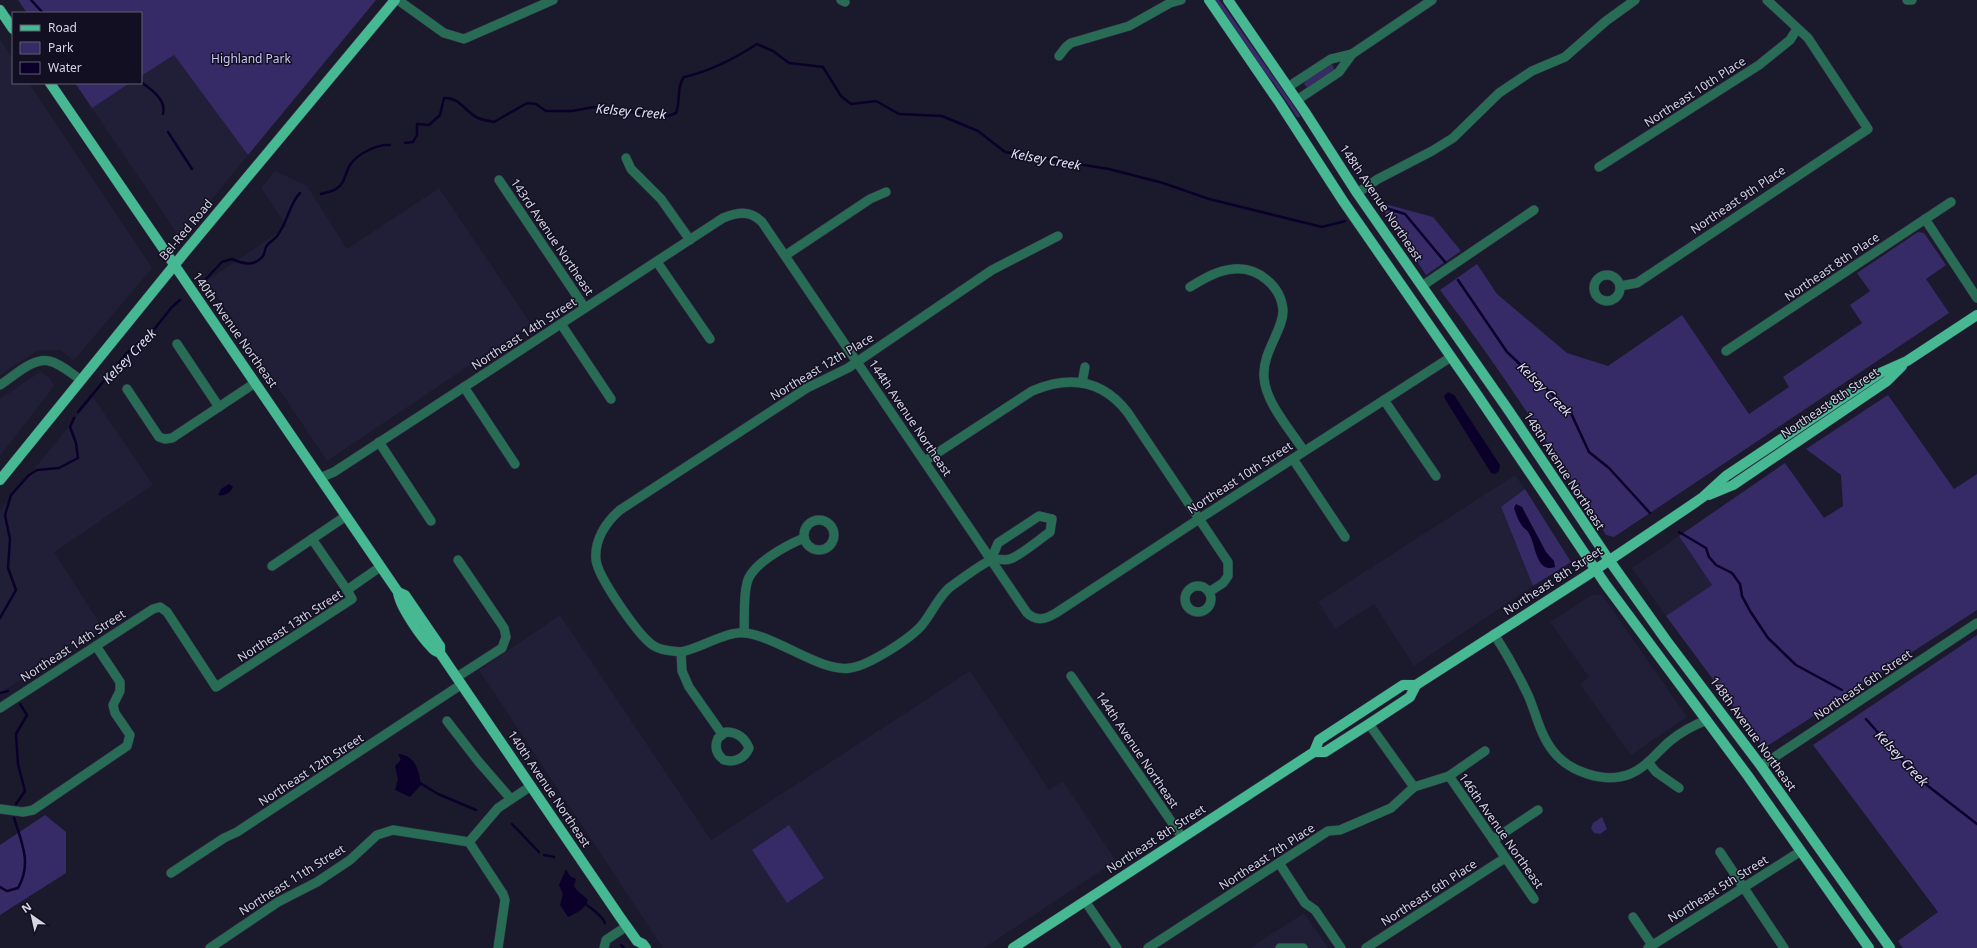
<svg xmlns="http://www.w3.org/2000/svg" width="1977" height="948" viewBox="0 0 1977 948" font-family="'Noto Sans',sans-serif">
	<rect width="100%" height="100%" fill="#1b192c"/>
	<g fill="#211e38">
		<path d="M0,39L13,59V83H29L152,268L74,360L60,350H38L0,375Z"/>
		<path d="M173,54L248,155L180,238L92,108L130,83H141V76Z"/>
		<path d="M275,171L307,186L347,249L439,188L531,324L327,461L207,281L287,226L261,188Z"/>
		<path d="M40,372L50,378L54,386L0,456V399Z"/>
		<path d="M93,397L153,485L54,552L102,627L0,693V511Z"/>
		<path d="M1515,475L1525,489L1501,508L1533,586L1414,666L1374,604L1335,629L1318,602Z"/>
		<path d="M1679,536L1712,585L1666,616L1632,568Z"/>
		<path d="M1592,595H1602L1687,717L1631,755L1580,684L1589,677L1550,622Z"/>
		<path d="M560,615L711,840L970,671L1049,790L1063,781L1116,861L984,948H663L479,670Z"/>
		<path d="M1304,913L1328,948H1250Z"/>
	</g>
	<g fill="#362b67">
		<path d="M18,0H376L248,155L174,55L141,76V13H27Z"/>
		<path d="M1214,0H1219L1224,6L1300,115V117H1297L1273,82L1256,63Z"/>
		<path d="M1329,65H1333L1334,70L1309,87H1307L1304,84L1306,80Z"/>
		<path d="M75,83H130L92,108Z"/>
		<path d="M1378,202L1433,217L1461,251L1426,275Z"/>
		<path d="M1918,232L1924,233L1946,265L1926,279L1949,313L1614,537L1606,535C1553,450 1501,370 1440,290L1477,264L1497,294L1567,353L1608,366L1682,315L1749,414L1789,387L1783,377L1862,323L1850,305L1870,291L1857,273Z"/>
		<path d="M1888,395L1954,489L1977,474V610L1764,748L1666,616L1712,585L1679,536L1785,463L1824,518L1843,506L1841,475L1806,449Z"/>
		<path d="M1525,489L1571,562L1533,586L1501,507Z"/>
		<path d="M1977,635V948H1903L1898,941L1938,912L1813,745Z"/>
		<path d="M45,815L66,832V873L0,915V845Z"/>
		<path d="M1602,817L1607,829L1600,834L1594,833L1591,828L1593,823Z"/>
		<path d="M789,825L824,878L787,903L752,850Z"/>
	</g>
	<g fill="#0b002a">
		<path d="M1448,392L1454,395L1500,465L1499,471L1495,474L1491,473L1445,399L1444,396Z"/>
		<path d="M229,484L233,487C231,492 224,497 218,495L221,489Z"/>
		<path d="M1516,504L1522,507L1546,552L1554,561L1555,567C1535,574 1536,542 1528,532C1528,531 1524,528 1524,528C1519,523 1516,514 1514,508Z"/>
		<path d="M398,754C415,755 419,770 421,785L410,797L395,790L398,779L395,766L401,760Z"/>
		<path d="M566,869L570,876L576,879L574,886C577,892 583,894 588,900C584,910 578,912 568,917L560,905L563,894L559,885Z"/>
	</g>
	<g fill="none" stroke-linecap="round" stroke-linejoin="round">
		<g stroke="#0b002a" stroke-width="2.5">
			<path d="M31,0L43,13"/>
			<path d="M141,82C151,89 167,100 163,114"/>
			<path d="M168,132L192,169"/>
			<path d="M405,143L413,142L417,135V124L429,125L440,115L444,98C460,97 465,112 478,118C483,120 489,121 494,122L527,103L536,104L546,111H572L594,107L624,112H647L668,116L676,113C681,101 676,88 684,77C711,71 734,59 757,44L773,51L789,63L823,67L841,96L851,104L876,101L899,114L942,116L978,131L1005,152L1109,169L1163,183L1209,199L1322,227L1345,221"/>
			<path d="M321,194C326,192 332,192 336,189C345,184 345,173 350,165C357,154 377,144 390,145"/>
			<path d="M1389,209L1405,214L1445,262"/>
			<path d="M1458,280L1507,352L1570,411L1589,452L1609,468L1650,513"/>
			<path d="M204,281L222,262L232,259C243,264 254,267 263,256C265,253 265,249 266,247C269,242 274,240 277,236C287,224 290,202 300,193"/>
			<path d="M78,412L127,353L152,332L172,307L180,300"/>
			<path d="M1679,532L1706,548L1709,557L1716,565L1732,573L1740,584L1742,596L1750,611L1768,638L1796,665L1842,690"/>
			<path d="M0,618L16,590L8,568L10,539L5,515L11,495L29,475L37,470L59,468L78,458L76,443L70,427L74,418"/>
			<path d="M0,693L8,691"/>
			<path d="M1866,719L1919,779L1977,824"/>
			<path d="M420,783L438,794L476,810"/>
			<path d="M16,804L25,791L18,764L16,734L27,715L20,704"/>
			<path d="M512,824L539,852"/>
			<path d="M544,855L554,857"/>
			<path d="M0,887L7,891L18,888C32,864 22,843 14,818"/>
			<path d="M584,902C591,910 601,913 605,923"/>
			<path d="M621,945L624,948"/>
		</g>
		<g stroke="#353346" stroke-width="10">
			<g id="minor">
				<path d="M398,0L444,33L464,39L553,0"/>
				<path d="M841,0L845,2"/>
				<path d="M1907,0H1912"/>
				<path d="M1059,56L1066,47L1071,43L1129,26L1170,3L1181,0"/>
				<path d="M1288,87L1331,59L1352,54L1432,0"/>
				<path d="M1297,100L1339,72L1352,54"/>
				<path d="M626,158L631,169L661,199L690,240"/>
				<path d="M1599,167L1759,65L1790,40L1797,29"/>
				<path d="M499,180L585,308"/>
				<path d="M1357,193L1378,179L1432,151L1453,138L1499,93L1532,71L1565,57L1606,21L1635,0"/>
				<path d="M1925,219L1977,298"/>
				<path d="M786,255L870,199L886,192"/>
				<path d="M657,262L710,339"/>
				<circle cx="1607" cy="288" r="13"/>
				<path d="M1422,286L1534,210"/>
				<path d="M1620,286L1637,283L1868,129L1808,38L1767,0"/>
				<path d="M1190,287C1203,279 1218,270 1234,269C1258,267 1281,286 1283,310C1284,329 1262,352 1264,377C1265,402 1291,431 1304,451"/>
				<path d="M561,324L611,399"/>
				<path d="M177,344L219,407"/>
				<path d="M1726,351L1951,202"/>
				<path d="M1082,383L1085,367"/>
				<path d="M0,385C13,377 33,357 49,361C60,363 72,374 81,380"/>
				<path d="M464,387L515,464"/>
				<path d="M127,389L159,437L165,439L172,438L255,383"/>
				<path d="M1384,400L1436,476"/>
				<path d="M379,442L431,521"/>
				<path d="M1293,459L1345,537"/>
				<path d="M925,461L1032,391C1070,375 1103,380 1128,413L1228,562V576L1223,583L1209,592"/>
				<path d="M320,478L334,472L723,218C738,212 750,210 762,222L1027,613C1037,622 1046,619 1056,613L1199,519L1451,357"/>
				<circle cx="819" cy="535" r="15"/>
				<path d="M312,539L347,590"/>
				<path d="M272,566L346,516"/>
				<circle cx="1198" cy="599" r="13"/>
				<path d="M744,633C745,617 743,598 747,583C751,564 787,545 804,538"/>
				<path d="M1494,634C1507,654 1518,674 1528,695C1536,713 1540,735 1553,751C1569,772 1605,784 1630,774C1647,767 1657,752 1670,741C1681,732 1694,725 1707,720"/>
				<path d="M681,652C701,648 726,631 745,633C776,636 822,673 850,668C868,666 910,639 922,625C932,613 937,599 949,588C956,583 985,561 992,560C998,558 1005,561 1010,559C1020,556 1041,538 1050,532L1052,519L1039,516L998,543L991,560"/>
				<path d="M1071,676L1182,837"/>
				<path d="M457,677L502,648L506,637L504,628L458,560"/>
				<path d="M0,708L153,609L160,607L167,612L216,687L352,599L347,590L380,567"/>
				<path d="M447,721L478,761L511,799"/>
				<path d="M1369,724L1414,787"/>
				<path d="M726,732C737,732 745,738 749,748C745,758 735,763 724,760C716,754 714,747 718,738Z"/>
				<path d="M722,734L689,687L682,671L681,652C672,651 662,651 654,646C639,637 598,577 596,560C594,540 606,522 620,510L807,388L848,368L992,270L1058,236"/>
				<path d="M1648,762L1656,772L1679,788"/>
				<path d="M1761,766L1977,623"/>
				<path d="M1449,776L1534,899"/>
				<path d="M0,809L23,812L33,810L127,746L130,735L115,713L113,705L120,691V682L96,646"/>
				<path d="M1493,840L1538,810"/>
				<path d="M469,842L503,894L505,900L498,948"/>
				<path d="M1720,852L1784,948"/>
				<path d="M1279,863L1305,903L1315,910L1341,948"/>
				<path d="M171,873L224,838L237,832L462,684"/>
				<path d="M1085,901L1117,948"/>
				<path d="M1633,917L1652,945"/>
				<path d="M210,948L278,902L317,882L350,860L377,835L393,830L469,842L498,808L531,786"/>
				<path d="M604,948L606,940L627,926"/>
				<path d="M1148,948L1328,831L1340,830L1391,808L1414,787L1449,776L1485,751"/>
				<path d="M1280,948H1303"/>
				<path d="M1366,948L1505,858"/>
				<path d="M1648,948L1801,851"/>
			</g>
		</g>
		<g stroke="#353346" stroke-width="11">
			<g id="major">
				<path d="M1209,0L1279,102L1343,201L1474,390L1606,585L1748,776L1869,948"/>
				<path d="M1228,0L1305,112L1357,193L1509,411L1609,560L1666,640L1761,766L1890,948"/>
				<path d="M0,10L13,29"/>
				<path d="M50,83L398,592C399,606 422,638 432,648C434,651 437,652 440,653"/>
				<path d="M0,480L185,252L395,0"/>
				<path d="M1709,495L1733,485L1887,381L1902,366"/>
				<path d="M398,592L405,595L440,646V653L620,917L637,941L643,944L646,948"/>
				<path d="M1314,752H1325L1369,724L1410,697L1416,685L1586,576L1693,504L1703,497L1726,476L1880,373L1907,361L1977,315"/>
				<path d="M1013,948L1314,752L1319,740L1403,685H1416"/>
			</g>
		</g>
		<use href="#minor" stroke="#286c55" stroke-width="9"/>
		<use href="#major" stroke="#46b892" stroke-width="10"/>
	</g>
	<g text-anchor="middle" stroke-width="3" stroke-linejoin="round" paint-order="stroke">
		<g font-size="12" fill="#c9c6f0" stroke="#120f22">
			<text x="251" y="63">Highland Park</text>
		</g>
		<g font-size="12" fill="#d6d5e3" stroke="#120f22">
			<text transform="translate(1695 92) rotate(-33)" y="4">Northeast 10th Place</text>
			<text transform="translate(1738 200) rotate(-34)" y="4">Northeast 9th Place</text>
			<text transform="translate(1381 203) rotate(56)" y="4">148th Avenue Northeast</text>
			<text transform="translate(186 230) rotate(-50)" y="4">Bel-Red Road</text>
			<text transform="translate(552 237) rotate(56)" y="4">143rd Avenue Northeast</text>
			<text transform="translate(1832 267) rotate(-34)" y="4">Northeast 8th Place</text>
			<text transform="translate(235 330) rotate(55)" y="4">140th Avenue Northeast</text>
			<text transform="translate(524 334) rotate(-33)" y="4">Northeast 14th Street</text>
			<text transform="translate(822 367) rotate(-31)" y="4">Northeast 12th Place</text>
			<text transform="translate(1830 403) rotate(-34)" y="4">Northeast 8th Street</text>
			<text transform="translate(910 418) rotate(56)" y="4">144th Avenue Northeast</text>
			<text transform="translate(1564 471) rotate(57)" y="4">148th Avenue Northeast</text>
			<text transform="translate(1240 478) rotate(-33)" y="4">Northeast 10th Street</text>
			<text transform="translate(1553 581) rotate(-33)" y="4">Northeast 8th Street</text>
			<text transform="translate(290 626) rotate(-33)" y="4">Northeast 13th Street</text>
			<text transform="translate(73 646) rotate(-33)" y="4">Northeast 14th Street</text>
			<text transform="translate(1863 685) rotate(-34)" y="4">Northeast 6th Street</text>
			<text transform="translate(1753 734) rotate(54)" y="4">148th Avenue Northeast</text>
			<text transform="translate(1137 750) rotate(56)" y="4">144th Avenue Northeast</text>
			<text transform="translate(311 770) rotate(-33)" y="4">Northeast 12th Street</text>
			<text transform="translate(549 789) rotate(56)" y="4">140th Avenue Northeast</text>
			<text transform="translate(1501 831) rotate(55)" y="4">146th Avenue Northeast</text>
			<text transform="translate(1156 839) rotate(-33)" y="4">Northeast 8th Street</text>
			<text transform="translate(1267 857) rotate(-33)" y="4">Northeast 7th Place</text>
			<text transform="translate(292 880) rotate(-32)" y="4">Northeast 11th Street</text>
			<text transform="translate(1718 889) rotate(-32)" y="4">Northeast 5th Street</text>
			<text transform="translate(1429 893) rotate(-33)" y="4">Northeast 6th Place</text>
		</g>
		<g font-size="13" font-style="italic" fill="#e2e0f6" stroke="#120f22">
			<text transform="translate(631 111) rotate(5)" y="5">Kelsey Creek</text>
			<text transform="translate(1046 159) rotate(10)" y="5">Kelsey Creek</text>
			<text transform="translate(129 356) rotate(-46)" y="5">Kelsey Creek</text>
			<text transform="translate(1545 389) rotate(45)" y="5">Kelsey Creek</text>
			<text transform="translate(1902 758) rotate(47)" y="5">Kelsey Creek</text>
		</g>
	</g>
	<rect x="12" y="12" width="130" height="72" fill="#120f22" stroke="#605e6f"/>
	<rect x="20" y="25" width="20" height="6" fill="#46b892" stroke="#605e6f"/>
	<text x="48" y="32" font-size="12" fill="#d6d5e3">Road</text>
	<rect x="20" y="42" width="20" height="12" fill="#362b67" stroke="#605e6f"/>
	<text x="48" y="52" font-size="12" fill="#d6d5e3">Park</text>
	<rect x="20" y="62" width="20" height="12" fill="#0b002a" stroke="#605e6f"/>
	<text x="48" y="72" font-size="12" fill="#d6d5e3">Water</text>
	<g transform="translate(32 916) rotate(326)" stroke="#120f22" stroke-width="3" paint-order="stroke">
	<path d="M0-3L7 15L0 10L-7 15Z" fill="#d6d5e3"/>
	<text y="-6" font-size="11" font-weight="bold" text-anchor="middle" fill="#d6d5e3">N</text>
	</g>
</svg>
